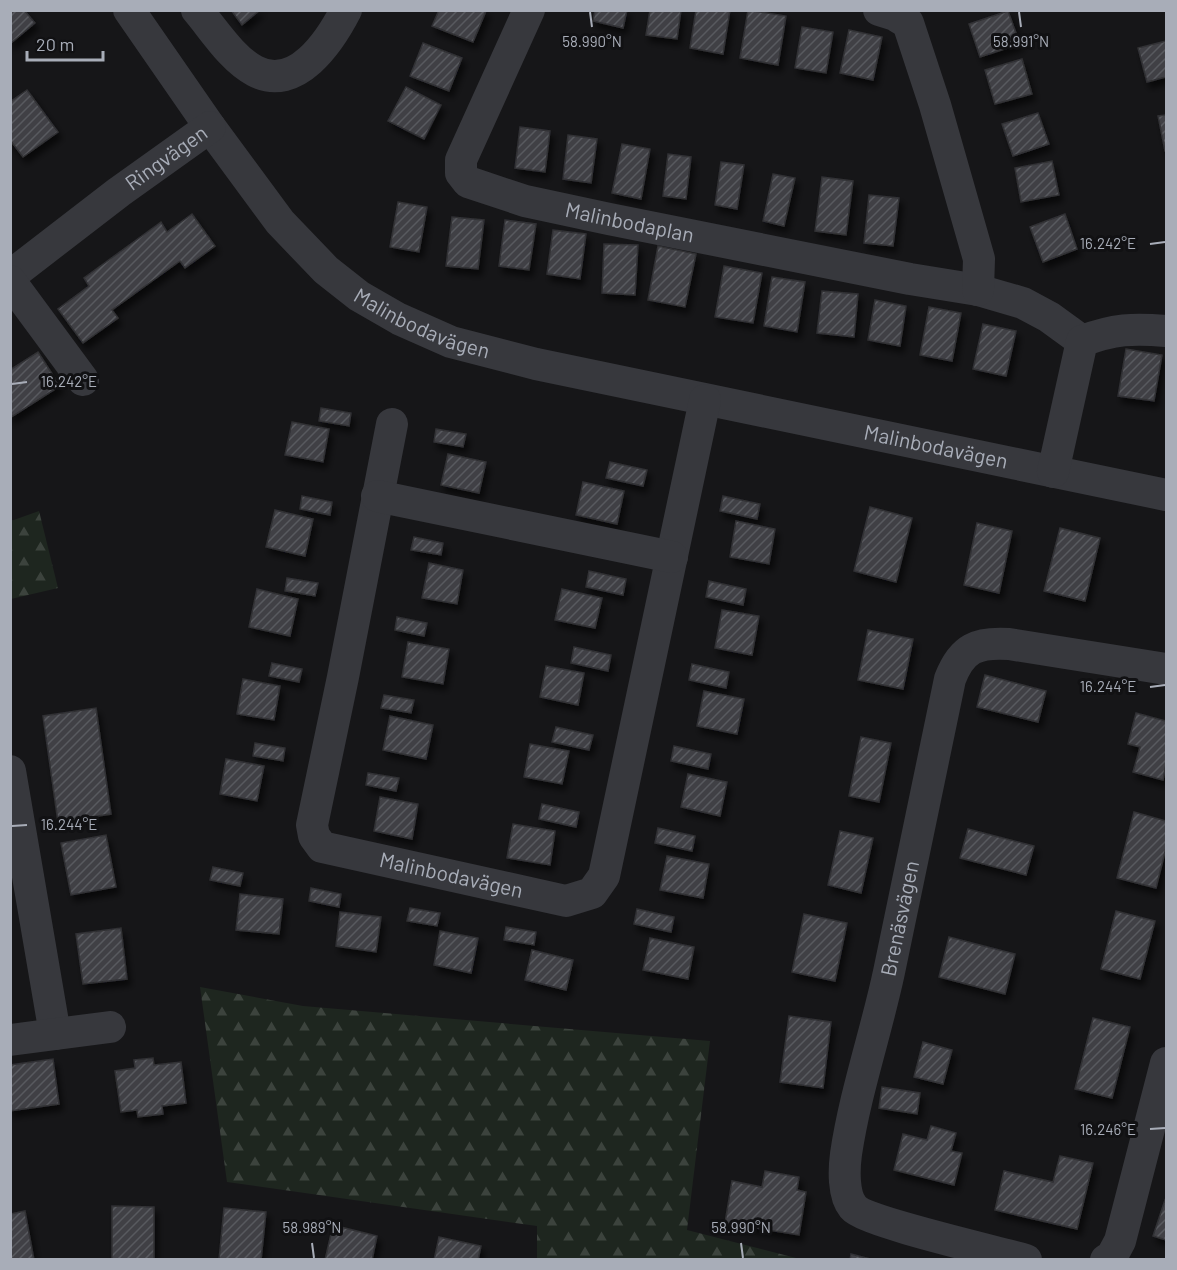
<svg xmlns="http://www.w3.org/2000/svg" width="1177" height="1270" viewBox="0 0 1177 1270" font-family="Barlow,sans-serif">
	<defs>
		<pattern id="forest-firs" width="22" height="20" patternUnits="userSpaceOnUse" patternTransform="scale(1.5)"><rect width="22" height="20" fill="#1e261f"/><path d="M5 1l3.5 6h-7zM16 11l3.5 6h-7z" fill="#3c433d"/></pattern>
		<pattern id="building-hatch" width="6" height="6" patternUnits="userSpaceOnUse" patternTransform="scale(1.5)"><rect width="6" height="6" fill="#404145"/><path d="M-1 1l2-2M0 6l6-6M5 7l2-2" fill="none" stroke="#595a5e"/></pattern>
		<filter id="shadow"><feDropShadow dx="3.5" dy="6" stdDeviation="3" flood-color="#0009"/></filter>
	</defs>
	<rect width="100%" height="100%" fill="#161618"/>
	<g fill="url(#forest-firs)">
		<path d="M39,511L58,588L11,599V521Z"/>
		<path d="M200,987L303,1006L710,1041L687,1230L800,1259H537V1226L227,1182Z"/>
	</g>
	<g fill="url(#building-hatch)" stroke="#303034" stroke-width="1.5" filter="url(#shadow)">
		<path d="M10,10H24L35,23L10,44Z"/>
		<path d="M231,10H260L242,25Z"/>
		<path d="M439,10H486V11L473,42L432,26Z"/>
		<path d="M595,10H627L623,28L593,21Z"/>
		<path d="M650,10H681L677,39L646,35Z"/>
		<path d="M696,10H730L723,54L690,48Z"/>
		<path d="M748,10L786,16L778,65L740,58Z"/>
		<path d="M1008,11L1020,44L980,57L969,24Z"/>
		<path d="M802,27L833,32L826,73L795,68Z"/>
		<path d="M849,30L882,37L873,80L840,73Z"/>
		<path d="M1166,41V77L1147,82L1138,48Z"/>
		<path d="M423,43L462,58L449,91L410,76Z"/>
		<path d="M1022,59L1032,94L995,104L985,70Z"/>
		<path d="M406,87L441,105L424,139L388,121Z"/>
		<path d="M27,90L58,132L23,157L10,140V102Z"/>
		<path d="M1038,113L1049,144L1013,156L1002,124Z"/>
		<path d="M1166,115V151H1165L1158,116Z"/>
		<path d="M520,127L550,131L545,172L515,168Z"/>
		<path d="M568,135L597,139L591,183L563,179Z"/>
		<path d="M622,144L650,149L641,199L612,193Z"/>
		<path d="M668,154L691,157L686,199L663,196Z"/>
		<path d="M1052,161L1059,195L1021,202L1015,168Z"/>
		<path d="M721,162L744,165L737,209L715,205Z"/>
		<path d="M773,174L795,178L784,226L763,221Z"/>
		<path d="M822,177L853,181L846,235L815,231Z"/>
		<path d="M869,195L899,198L893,246L864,243Z"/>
		<path d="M398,202L427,207L419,252L390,247Z"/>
		<path d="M192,214L215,246L185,268L180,261L112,310L118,318L83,343L58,309L89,286L84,278L161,222L167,232Z"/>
		<path d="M1065,214L1077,249L1043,262L1030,227Z"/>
		<path d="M452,217L484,220L478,269L446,266Z"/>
		<path d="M505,220L536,224L529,270L499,266Z"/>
		<path d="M553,230L586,234L580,279L547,274Z"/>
		<path d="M604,244L638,245L635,295L602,293Z"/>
		<path d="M658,246L696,254L685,307L648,300Z"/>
		<path d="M724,266L762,273L753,323L715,317Z"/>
		<path d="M772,277L805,282L797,332L764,326Z"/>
		<path d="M822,291L858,294L854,337L817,333Z"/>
		<path d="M875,300L906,306L900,346L868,340Z"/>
		<path d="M929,307L961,313L952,361L920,355Z"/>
		<path d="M983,324L1016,331L1006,376L973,369Z"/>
		<path d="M1126,349L1162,355L1154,401L1118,396Z"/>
		<path d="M38,352L60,386L10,418V370Z"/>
		<path d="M321,408L351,413L349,426L319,421Z"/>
		<path d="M292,422L329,429L323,462L285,455Z"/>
		<path d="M436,429L466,434L463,447L434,442Z"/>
		<path d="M448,454L486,462L479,493L441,485Z"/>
		<path d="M610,462L647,470L643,486L606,478Z"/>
		<path d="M583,482L624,491L617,524L576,515Z"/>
		<path d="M302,496L332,502L330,515L300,509Z"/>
		<path d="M723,496L760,504L757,519L720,511Z"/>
		<path d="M870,507L912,518L896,582L854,571Z"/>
		<path d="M275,510L313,519L305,556L266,547Z"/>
		<path d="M736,521L775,529L769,564L730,557Z"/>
		<path d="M977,523L1012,531L999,593L964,585Z"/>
		<path d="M1060,528L1100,538L1085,601L1044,591Z"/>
		<path d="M414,537L443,543L441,555L411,550Z"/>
		<path d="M429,563L463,570L457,604L422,598Z"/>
		<path d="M589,571L626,579L623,595L586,587Z"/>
		<path d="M287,578L318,583L315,596L285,591Z"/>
		<path d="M709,581L746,589L743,605L706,597Z"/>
		<path d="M257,589L298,599L290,636L249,627Z"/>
		<path d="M562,589L602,598L595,628L555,620Z"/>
		<path d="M722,610L759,616L752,655L715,648Z"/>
		<path d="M397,617L427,623L424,636L395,630Z"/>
		<path d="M868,630L913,639L903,689L858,680Z"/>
		<path d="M408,642L449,649L443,684L402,677Z"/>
		<path d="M574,647L611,655L608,671L571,663Z"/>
		<path d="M272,663L302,669L299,682L269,676Z"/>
		<path d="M692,664L729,672L726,688L689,680Z"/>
		<path d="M546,666L584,673L578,705L540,697Z"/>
		<path d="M985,675L1046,691L1038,722L977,707Z"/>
		<path d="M243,679L280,686L274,720L237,714Z"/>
		<path d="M704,691L744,699L737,734L697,726Z"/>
		<path d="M384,695L414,700L411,713L381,708Z"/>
		<path d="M96,708L111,814L58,822L43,716Z"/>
		<path d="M1136,713L1166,721V764L1163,780L1133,772L1140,747L1128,744Z"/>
		<path d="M390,716L433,725L426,759L383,750Z"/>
		<path d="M556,727L593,735L589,750L552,742Z"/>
		<path d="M861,737L891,743L879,802L849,796Z"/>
		<path d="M255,743L285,748L283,761L253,756Z"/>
		<path d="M530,744L569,751L562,784L524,777Z"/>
		<path d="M674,746L711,754L708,769L671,761Z"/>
		<path d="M226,759L264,766L257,801L220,794Z"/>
		<path d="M368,773L399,778L396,791L366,785Z"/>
		<path d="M688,774L727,782L720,816L681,807Z"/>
		<path d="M380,797L418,804L412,839L374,831Z"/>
		<path d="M542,804L579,812L576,827L539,819Z"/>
		<path d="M1134,812L1166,821V848L1156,888L1117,878Z"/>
		<path d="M513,824L555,831L550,865L507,858Z"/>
		<path d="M658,828L695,836L692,851L655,843Z"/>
		<path d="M968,829L1034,846L1026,875L960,858Z"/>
		<path d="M840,831L873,838L861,893L828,885Z"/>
		<path d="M106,835L116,887L71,895L61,843Z"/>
		<path d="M667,856L709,864L703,898L660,890Z"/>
		<path d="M213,867L243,873L240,886L210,880Z"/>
		<path d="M311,888L341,894L339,907L309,901Z"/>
		<path d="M240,894L283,899L279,934L236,930Z"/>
		<path d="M410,908L440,913L437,926L407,921Z"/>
		<path d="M637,909L674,917L671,932L634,924Z"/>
		<path d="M1116,911L1155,921L1140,979L1101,969Z"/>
		<path d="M340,912L381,917L376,952L336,946Z"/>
		<path d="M804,914L847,923L835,981L792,972Z"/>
		<path d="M506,927L536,932L534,945L504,940Z"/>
		<path d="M121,928L127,979L83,984L76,934Z"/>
		<path d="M440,931L478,938L471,973L434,965Z"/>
		<path d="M949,937L1015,954L1005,994L939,977Z"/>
		<path d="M650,938L694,947L688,979L643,970Z"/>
		<path d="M532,950L573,960L566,990L525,980Z"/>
		<path d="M789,1016L831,1022L823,1088L780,1082Z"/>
		<path d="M1093,1018L1130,1027L1112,1098L1075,1089Z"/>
		<path d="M923,1042L952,1050L943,1084L914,1077Z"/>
		<path d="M153,1058L154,1065L181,1062L186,1103L162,1106L163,1114L138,1117L137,1110L121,1112L115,1071L135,1068L134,1060Z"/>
		<path d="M53,1059L59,1104L10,1111V1065Z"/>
		<path d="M882,1087L920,1093L917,1114L879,1108Z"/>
		<path d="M931,1126L956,1133L951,1151L962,1153L954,1185L894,1170L903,1134L927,1140Z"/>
		<path d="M1060,1156L1093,1163L1077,1229L995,1210L1004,1171L1053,1182Z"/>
		<path d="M765,1171L799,1177L797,1190L806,1192L799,1235L725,1223L732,1181L762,1187Z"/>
		<path d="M1165,1200L1166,1201V1240L1153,1236Z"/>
		<path d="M112,1206L154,1207V1260H112Z"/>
		<path d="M224,1208L266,1212L261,1260H219Z"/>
		<path d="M25,1211L34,1260H10V1214Z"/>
		<path d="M333,1225L377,1236L372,1260H325Z"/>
		<path d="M439,1237L481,1246L478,1260H434Z"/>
		<path d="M851,1254L874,1260H850Z"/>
	</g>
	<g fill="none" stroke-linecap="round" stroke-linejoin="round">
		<g stroke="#37383d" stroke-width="32">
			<path id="s1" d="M129,10L210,127L280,222L326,270L359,296L399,319L451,342L536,364L1166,495"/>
			<path d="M197,10C214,30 232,59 255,71C296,93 330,41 346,10"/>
			<path id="s2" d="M529,10L461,160V173L468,182L525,201L609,219L910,279L978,290L1023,303L1049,317L1082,341"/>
			<path d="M879,10L895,15L908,23L935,105L979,259L978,290"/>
			<path id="s3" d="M10,276L119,192L210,127"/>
			<path d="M10,281L83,380"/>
			<path id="s4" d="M392,424L343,677L312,825L314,836L322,847L566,901L592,893L604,876L705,400"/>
			<path d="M1053,472L1082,341C1114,329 1133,328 1166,331"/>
			<path d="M377,496L672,557"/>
			<path d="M10,771L55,1034"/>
			<path d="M10,1040L110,1027"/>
			<path id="s5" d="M1026,1260C999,1252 865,1222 853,1207C843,1195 844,1169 846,1154C855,1093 876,1033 889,972C910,875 929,777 950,679C962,648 977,642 1009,644L1166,669"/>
			<path d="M1106,1260L1112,1256L1120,1241L1166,1063"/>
		</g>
	</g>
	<path fill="none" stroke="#a8adb8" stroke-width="2" d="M590,12L592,27M1019,12L1021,27M1150,244L1165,242M12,384L27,382M1150,687L1165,685M12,826L27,825M1150,1129L1165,1128M312,1243L314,1258M741,1243L743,1258"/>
	<g text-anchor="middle" stroke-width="6" stroke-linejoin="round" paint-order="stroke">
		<g font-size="21" fill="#a8adb8" stroke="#111113">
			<text dy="7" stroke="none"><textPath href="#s3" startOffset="196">Ringvägen</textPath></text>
			<text dy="7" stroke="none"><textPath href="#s2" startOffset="356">Malinbodaplan</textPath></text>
			<text dy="7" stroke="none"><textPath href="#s1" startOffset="438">Malinbodavägen</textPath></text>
			<text dy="7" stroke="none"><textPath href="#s1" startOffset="968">Malinbodavägen</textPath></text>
			<text dy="7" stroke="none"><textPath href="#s4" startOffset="566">Malinbodavägen</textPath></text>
			<text dy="7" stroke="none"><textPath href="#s5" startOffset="478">Brenäsvägen</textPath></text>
		</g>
	</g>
	<g font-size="15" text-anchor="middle" fill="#a8adb8" stroke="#111113" stroke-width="6" stroke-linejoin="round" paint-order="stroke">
		<text x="592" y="47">58.990°N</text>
		<text x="1021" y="47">58.991°N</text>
		<text x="1108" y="249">16.242°E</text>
		<text x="69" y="387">16.242°E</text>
		<text x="1108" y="692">16.244°E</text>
		<text x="69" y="830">16.244°E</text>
		<text x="1108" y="1135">16.246°E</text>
		<text x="312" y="1233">58.989°N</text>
		<text x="741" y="1233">58.990°N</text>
	</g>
	<rect width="1177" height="1270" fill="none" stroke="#a8adb8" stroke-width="24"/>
	<path d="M27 51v9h76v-9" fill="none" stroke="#a8adb8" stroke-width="3"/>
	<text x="36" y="51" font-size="18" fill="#a8adb8" stroke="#111113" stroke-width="4.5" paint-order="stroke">20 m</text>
</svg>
